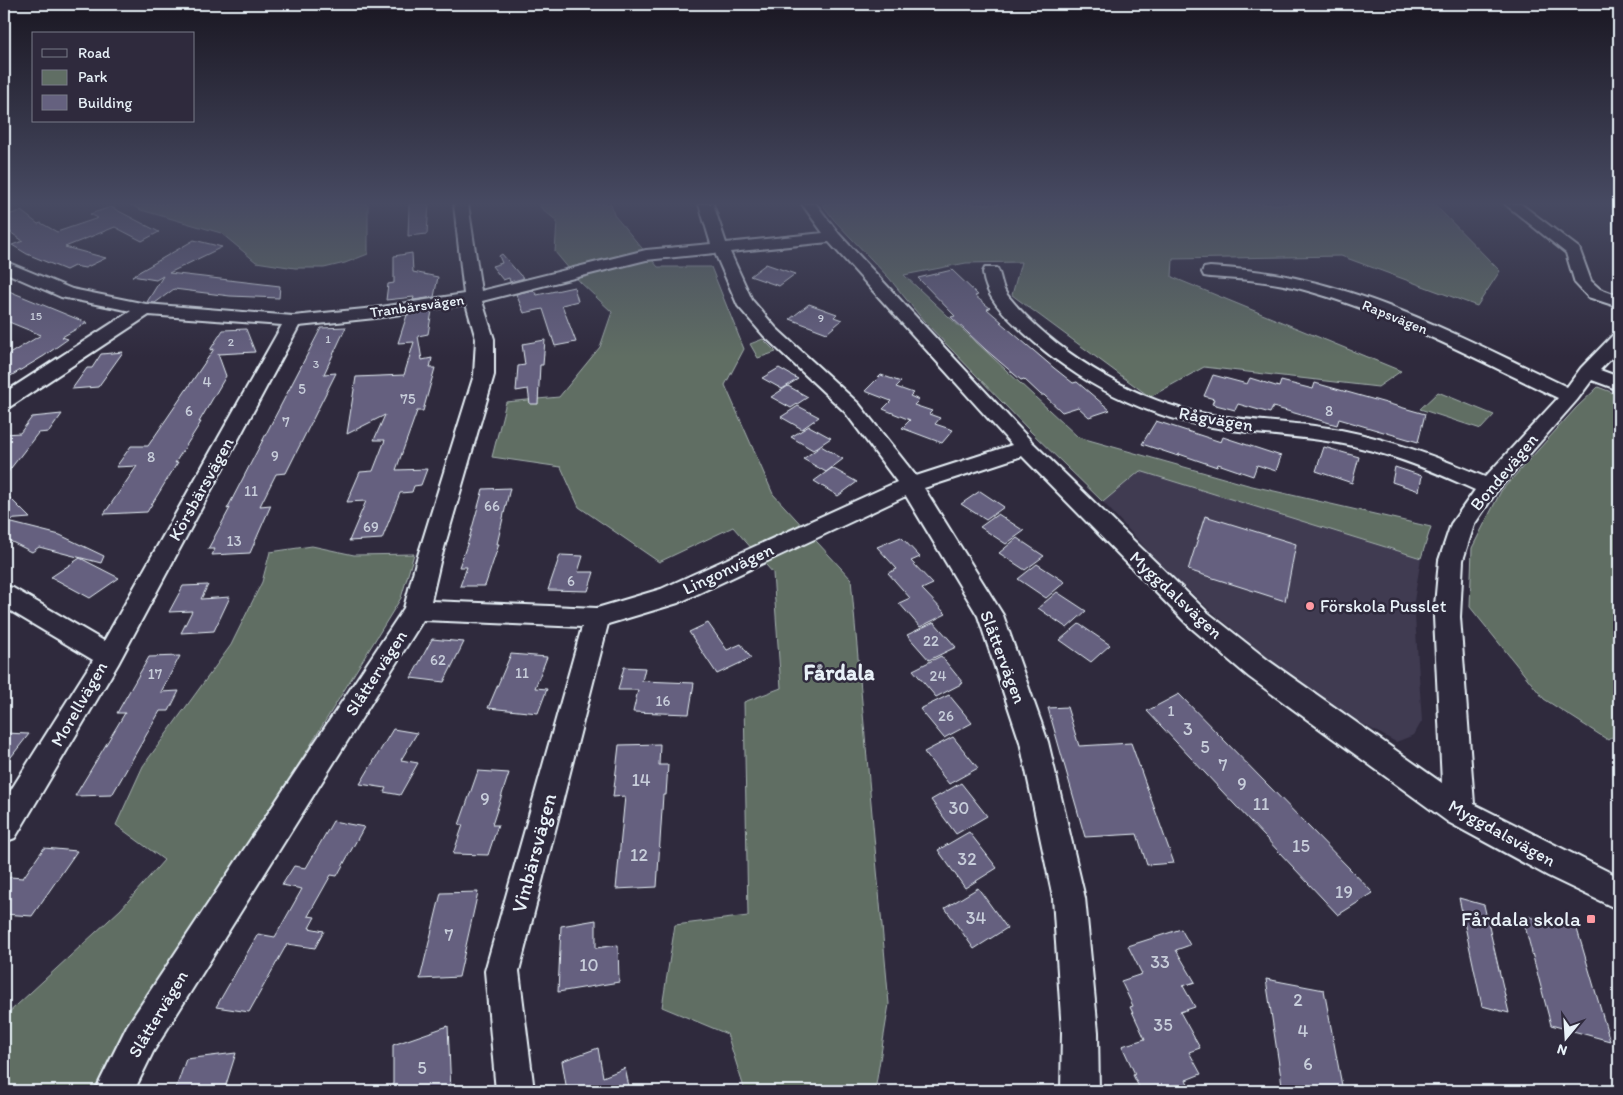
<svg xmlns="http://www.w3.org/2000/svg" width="1623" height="1095" viewBox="0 0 1623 1095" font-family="Itim,sans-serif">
	<rect width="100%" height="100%" fill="#2f2a3d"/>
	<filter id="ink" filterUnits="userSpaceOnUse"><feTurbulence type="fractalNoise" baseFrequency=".02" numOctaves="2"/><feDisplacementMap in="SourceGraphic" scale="10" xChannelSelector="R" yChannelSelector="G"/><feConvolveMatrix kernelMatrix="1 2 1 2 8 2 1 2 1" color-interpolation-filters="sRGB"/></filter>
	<g filter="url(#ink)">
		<path fill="#3f3a51" d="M1140,471L1421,558L1414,601L1422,721L1414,735L1396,742L1364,725L1267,657L1212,612L1160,564L1103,502Z"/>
		<g fill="#606e64" stroke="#a4b0ae">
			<path d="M129,204H368V254L345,263L324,268H295L256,262L221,233L141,210Z"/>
			<path d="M540,204H611L614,215L658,267H711L744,349L725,385L773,494L851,579L889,1004L875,1091H745L727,1034L662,1007L675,925L748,916L744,702L781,688L773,573L733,527L659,562L579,507L561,467L492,457L506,402L559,397L600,347L612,312L580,282L555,252L557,221L541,208Z"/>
			<path d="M822,204H1434L1500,271L1477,306L1341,256L1173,259L1172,277L1401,371L1378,387L1204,367L1150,397L1012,295L1021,262L966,263L904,275L1078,437L1248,485L1431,527L1421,558L1140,471L1103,502L1029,430L923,320L889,278L834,220Z"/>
			<path d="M763,339L776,352L758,358L750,344Z"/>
			<path d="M1598,387L1619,395V732L1608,740L1544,699L1470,607L1472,548L1501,491L1576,408Z"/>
			<path d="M1438,392L1494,415L1481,429L1420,409Z"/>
			<path d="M312,546L354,555L414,554L401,598L271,809L121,1036L94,1091H4V1017L121,909L164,860L116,825L143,766L231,645L262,582L270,552Z"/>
		</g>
		<g fill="#65617f" stroke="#e8f1f8">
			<path d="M409,204H429L427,234L408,236Z"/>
			<path d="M111,207L159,232L142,241L115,227L65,247L106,258L85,268L74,266L66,270L27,254L12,245L23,241L4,228V216L21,211L38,224L41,223L57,232L98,218L90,214Z"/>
			<path d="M194,240L222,247L169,273L280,286L279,298L230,296L174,289L155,303L147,302L163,276L156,280L132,276Z"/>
			<path d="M412,253L413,272L438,277L434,297L413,300L414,297L386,300L388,284L394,283V256Z"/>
			<path d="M502,254L520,275L524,278L510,282L509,278L503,280L492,266L502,263L499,256Z"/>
			<path d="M766,264L795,274L779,286L750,276Z"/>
			<path d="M952,270L978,295L975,296L990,308L987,309L1002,322H1000L1054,368L1073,383L1077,382L1110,410L1089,417L1078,407L1062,412L1044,395H1041L1024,379L1021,380L986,350L951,317L955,316L918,278Z"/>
			<path d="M574,287L578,301L562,305L576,342L555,346L543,309L524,313L516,294L533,290L537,295Z"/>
			<path d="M4,289L87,323L62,337L68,339L44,356L4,380V357L41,335L4,320Z"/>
			<path d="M809,304L837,314L834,317L842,320L827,333L790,319Z"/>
			<path d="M432,311L428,334L418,336L422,360L432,358L430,368H435L423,411H417L396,470L427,469L421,485L414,486L412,492L400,493L382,539L349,541L366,501L347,502L360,472L373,471L385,440H374L385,415L347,434L356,377L404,375L414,342L398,343L407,315Z"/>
			<path d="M346,327L324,374L336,373L286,473L276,474L260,506L271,505L250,553L212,555L215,549H208L230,508L227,509L321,328Z"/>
			<path d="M246,329L255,352L218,354L226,376L199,422H201L175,463L178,462L147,512L104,514L137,466L116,467L131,446H148L214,349L210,350L223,330Z"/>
			<path d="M545,340L543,365H540L538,404H530L528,389L516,391L518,366L525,365L522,344Z"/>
			<path d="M123,352L98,387L72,389L87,368H92L101,354Z"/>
			<path d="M779,368L798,379L782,389L762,378Z"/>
			<path d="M881,375L901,382L896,387L913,393L910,396L919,400L914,405L932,411L929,414L940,418L935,424L953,430L942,443L902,428L910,420L883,409L891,401L865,391Z"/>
			<path d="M1213,375L1247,384L1250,378L1279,387L1281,381L1313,389L1315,383L1425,414L1418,442L1339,419L1337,425L1273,407L1270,413L1238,404L1235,410L1212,404L1214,399L1204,396Z"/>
			<path d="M788,386L808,397L791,408L771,397Z"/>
			<path d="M798,406L819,417L802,429L781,417Z"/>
			<path d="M62,414L49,432L38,433L4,477V434L20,433L32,417Z"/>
			<path d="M1156,421L1221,442L1223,437L1281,456L1276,471L1257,465L1253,476L1218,464L1217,467L1179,454L1178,456L1142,444Z"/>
			<path d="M809,426L831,438L813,450L791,437Z"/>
			<path d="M821,446L843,459L826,472L803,459Z"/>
			<path d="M1324,447L1359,457L1352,483L1316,471Z"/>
			<path d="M1395,467L1422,476L1419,491L1392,482Z"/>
			<path d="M832,468L857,482L838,496L814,481Z"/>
			<path d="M510,488L497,544H499L485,586H460L467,567H459L469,539L483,489Z"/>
			<path d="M980,491L1004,507L986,520L961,504Z"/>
			<path d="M4,492L30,518L4,520Z"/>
			<path d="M998,514L1024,531L1006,544L980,527Z"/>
			<path d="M1205,516L1296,544L1285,601L1188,570Z"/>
			<path d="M4,521L60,535L104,556L101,563L39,547L32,552L4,538Z"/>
			<path d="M901,537L920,557L911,561L933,584L922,589L946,614L920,627L899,603L910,598L888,573L897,569L877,547Z"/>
			<path d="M1017,538L1044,556L1025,570L999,553Z"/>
			<path d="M560,555L583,556L578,572H594L588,591L548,590Z"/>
			<path d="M80,558L119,578L90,598L51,577Z"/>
			<path d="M1037,564L1065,582L1046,598L1018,579Z"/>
			<path d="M208,585L201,599L230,597L214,631L181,633L192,611L169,612L183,586Z"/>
			<path d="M1057,592L1086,611L1067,628L1038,608Z"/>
			<path d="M934,622L956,647L929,660L907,635Z"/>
			<path d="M708,623L727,650L741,644L751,658L717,674L689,632Z"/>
			<path d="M1079,624L1110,645L1091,662L1060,640Z"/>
			<path d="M432,639L464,642L444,682L411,678Z"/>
			<path d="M511,654L547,657L535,688L547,689L538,713L488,708Z"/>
			<path d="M180,656L161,692L179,691L169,711H160L112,795L75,796L125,713H117L149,657Z"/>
			<path d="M941,656L963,683L936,697L913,670Z"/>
			<path d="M624,667L645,668L642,681L694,683L689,714L633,712L638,690H618Z"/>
			<path d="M1179,694L1350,869L1373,893L1338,915L1147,711Z"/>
			<path d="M949,695L972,723L944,738L920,709Z"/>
			<path d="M1067,707L1079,746L1131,743L1174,863L1147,865L1137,834L1085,837L1048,708Z"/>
			<path d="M393,729L417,733L401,760L418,763L400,795L384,792L386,788L360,784Z"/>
			<path d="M4,733L29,734L4,766Z"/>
			<path d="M953,737L978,768L949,784L924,752Z"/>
			<path d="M660,744L659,765H668L666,795H663L657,887L616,889L625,796L613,797L619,745Z"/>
			<path d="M478,771L509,773L492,825H498L488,855L453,854L463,825H459Z"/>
			<path d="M961,783L987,816L956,834L931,800Z"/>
			<path d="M333,821L364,827L337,876L331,875L308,916L315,917L309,928L324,931L315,948L287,944L249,1012L216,1007L258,934L275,937L302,889L282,885L294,866L306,868Z"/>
			<path d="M969,832L997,868L965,888L938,850Z"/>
			<path d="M44,848L77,851L32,916L4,914V885L10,877L23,878Z"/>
			<path d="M978,888L1007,928L974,949L945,908Z"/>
			<path d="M478,892L459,977L420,979L441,893Z"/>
			<path d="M1459,898L1484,905L1509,1013L1482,1006Z"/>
			<path d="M1522,915L1577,929L1610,1041L1551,1025Z"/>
			<path d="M596,920V948L618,945L619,982L558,992L561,926Z"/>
			<path d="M1181,929L1190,945L1176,950L1195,982L1183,986L1195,1007L1180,1012L1200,1048L1189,1052L1201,1074L1186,1080L1192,1091H1141L1133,1075L1135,1074L1122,1046L1145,1039L1130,1007L1133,1006L1121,981L1142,974L1128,946Z"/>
			<path d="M1266,979L1324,990L1343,1091H1283Z"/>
			<path d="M448,1026L451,1091H393V1045Z"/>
			<path d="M598,1048L603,1077L625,1068L630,1091H567L562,1061Z"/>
			<path d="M236,1053L224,1091H175L186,1059Z"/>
		</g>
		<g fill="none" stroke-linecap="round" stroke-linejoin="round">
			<g stroke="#e8f1f8" stroke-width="4">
				<g id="minor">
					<path d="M454,204H468L481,291L646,250L711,244L699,204H713L726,243L823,233L802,204H816L839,234L1033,443L1207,612L1269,661L1442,783L1434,617L1439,560L1451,524L1475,490C1438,473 1400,457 1361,448C1314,436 1266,436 1218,428C1146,418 1078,383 1024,333C1006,316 985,298 983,272L985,268H997C1002,277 1001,288 1008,296C1051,349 1128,397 1195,412C1243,422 1293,421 1341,430C1391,440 1438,457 1485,477L1558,398C1474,358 1391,313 1301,289C1271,281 1241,279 1210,277L1204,276L1202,272L1204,268L1210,267C1242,269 1273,272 1304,280C1396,301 1482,347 1567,387L1581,368L1613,335L1619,334V350L1600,370L1619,377V390L1592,380L1577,400L1496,492L1474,525L1463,560L1460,617L1474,804L1619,877V910L1548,876L1448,822L1249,677L1189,626L1022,456L924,488L1003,615L1048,742L1085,898L1098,1032L1099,1091H1061L1062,1032L1053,898L1020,742L978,616L906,496L678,603L608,624L519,971L534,1091H496L485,971L582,627L423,620L153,1052L134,1091H95L127,1026L404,608L416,562L474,375L476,339L466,304L375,318L299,326L118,664L15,838L4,842V801L93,660L4,607V586L13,588L104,641L282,325L149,315L11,406L4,408V393L131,311L61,297L4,272V261L72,289L146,304L293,316L375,308L464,294ZM829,242L1012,445L916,476L859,404L776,328L752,300L730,252ZM715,253L738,306L764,336L845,412L897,482L661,589L597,608L431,601L440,562L494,375V339L482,301L646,260Z"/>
					<path d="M1505,204H1521L1579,248L1591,281L1600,289L1619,296V307L1588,297L1575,283L1566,253Z"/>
				</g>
			</g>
			<use href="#minor" fill="#2f2a3d" fill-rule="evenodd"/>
		</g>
	</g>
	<linearGradient id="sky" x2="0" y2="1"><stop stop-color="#1a1722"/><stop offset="0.57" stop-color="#474a62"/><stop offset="1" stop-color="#474a62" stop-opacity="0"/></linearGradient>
	<rect width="1623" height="357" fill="url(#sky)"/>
	<g fill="#ff9aa2" stroke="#2f2a3d" stroke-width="2">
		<circle cx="1310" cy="606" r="5"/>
		<rect x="1586" y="914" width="10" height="10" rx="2.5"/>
	</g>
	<g text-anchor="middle" stroke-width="5" stroke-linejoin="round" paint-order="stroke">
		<g font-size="12" fill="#c7cdda">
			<text x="36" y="320">15</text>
			<text x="821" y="322">9</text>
			<text x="328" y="343">1</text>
			<text x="231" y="346">2</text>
			<text x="316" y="368">3</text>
		</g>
		<g font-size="15" fill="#e8f1f8" stroke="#2f2a3d">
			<text transform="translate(417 306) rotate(-8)" y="5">Tranbärsvägen</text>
			<text transform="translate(1395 317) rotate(22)" y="5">Rapsvägen</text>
		</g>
		<g font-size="15" fill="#c7cdda">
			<text x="207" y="387">4</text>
			<text x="302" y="394">5</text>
			<text x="408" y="404">75</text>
			<text x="189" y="416">6</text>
			<text x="1329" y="416">8</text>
			<text x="286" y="427">7</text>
			<text x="275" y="461">9</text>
			<text x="151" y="462">8</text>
			<text x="251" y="496">11</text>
			<text x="492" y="511">66</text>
			<text x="371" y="532">69</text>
			<text x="234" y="546">13</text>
			<text x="571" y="586">6</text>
			<text x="931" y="646">22</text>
			<text x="438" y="665">62</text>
			<text x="522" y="678">11</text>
			<text x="155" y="679">17</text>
			<text x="938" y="681">24</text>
			<text x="663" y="706">16</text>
			<text x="1171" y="716">1</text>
			<text x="946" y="721">26</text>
		</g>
		<g font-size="18" fill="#e8f1f8" stroke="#2f2a3d">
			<text transform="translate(1216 419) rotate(10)" y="6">Rågvägen</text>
			<text transform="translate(1504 472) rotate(-50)" y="6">Bondevägen</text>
			<text transform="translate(201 489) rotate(-61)" y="6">Körsbärsvägen</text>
			<text transform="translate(728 569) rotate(-25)" y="6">Lingonvägen</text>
			<text transform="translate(1176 595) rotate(43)" y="6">Myggdalsvägen</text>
			<text transform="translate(1003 657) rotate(69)" y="6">Slåttervägen</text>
			<text transform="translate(376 673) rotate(-57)" y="6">Slåttervägen</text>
			<text transform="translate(79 704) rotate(-60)" y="6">Morellvägen</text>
			<text transform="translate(1502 833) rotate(29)" y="6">Myggdalsvägen</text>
			<text transform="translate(158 1014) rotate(-59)" y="6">Slåttervägen</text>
		</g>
		<g font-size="18" fill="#e8f1f8" stroke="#2f2a3d" text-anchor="start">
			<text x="1320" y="612">Förskola Pusslet</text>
		</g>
		<g font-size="18" fill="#c7cdda">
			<text x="1188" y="735">3</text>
			<text x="1205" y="753">5</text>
			<text x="1223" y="771">7</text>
			<text x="641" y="786">14</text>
			<text x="1242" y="790">9</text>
			<text x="485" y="805">9</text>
			<text x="1261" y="810">11</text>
			<text x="959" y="814">30</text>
			<text x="1301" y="852">15</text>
			<text x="639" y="861">12</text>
			<text x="967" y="865">32</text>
			<text x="1344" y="898">19</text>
			<text x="976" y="924">34</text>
			<text x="449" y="941">7</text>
			<text x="1160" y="968">33</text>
			<text x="589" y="971">10</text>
			<text x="1298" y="1006">2</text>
			<text x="1163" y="1031">35</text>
			<text x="1303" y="1037">4</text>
			<text x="1308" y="1070">6</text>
			<text x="422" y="1074">5</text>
		</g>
		<g font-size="21" fill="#e8f1f8" stroke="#2f2a3d">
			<text transform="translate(534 853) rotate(-75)" y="7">Vinbärsvägen</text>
		</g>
		<g font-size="21" fill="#e8f1f8" stroke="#2f2a3d" text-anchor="end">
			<text x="1581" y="926">Fårdala skola</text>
		</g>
		<g font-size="22" font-weight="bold" fill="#e8f1f8" stroke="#2f2a3d">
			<text x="839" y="680">Fårdala</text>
		</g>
	</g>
	<rect width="1623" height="1095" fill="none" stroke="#2f2a3d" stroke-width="20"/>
	<rect x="10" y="10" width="1603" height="1075" fill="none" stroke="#e8f1f8" stroke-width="2" filter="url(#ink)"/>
	<rect x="32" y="32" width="162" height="90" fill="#2f2a3d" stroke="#797a88"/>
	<rect x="42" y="49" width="25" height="8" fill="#2f2a3d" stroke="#797a88"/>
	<text x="78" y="58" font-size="15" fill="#e8f1f8">Road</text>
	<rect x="42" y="70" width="25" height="15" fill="#606e64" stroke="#797a88"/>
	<text x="78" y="82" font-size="15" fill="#e8f1f8">Park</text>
	<rect x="42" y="95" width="25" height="15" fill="#65617f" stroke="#797a88"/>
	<text x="78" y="108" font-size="15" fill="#e8f1f8">Building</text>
	<g transform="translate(1566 1038) rotate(198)" stroke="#2f2a3d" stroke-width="4" paint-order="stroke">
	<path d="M0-4L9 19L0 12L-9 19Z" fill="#e8f1f8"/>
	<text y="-8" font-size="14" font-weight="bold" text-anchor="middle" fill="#e8f1f8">N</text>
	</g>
</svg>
